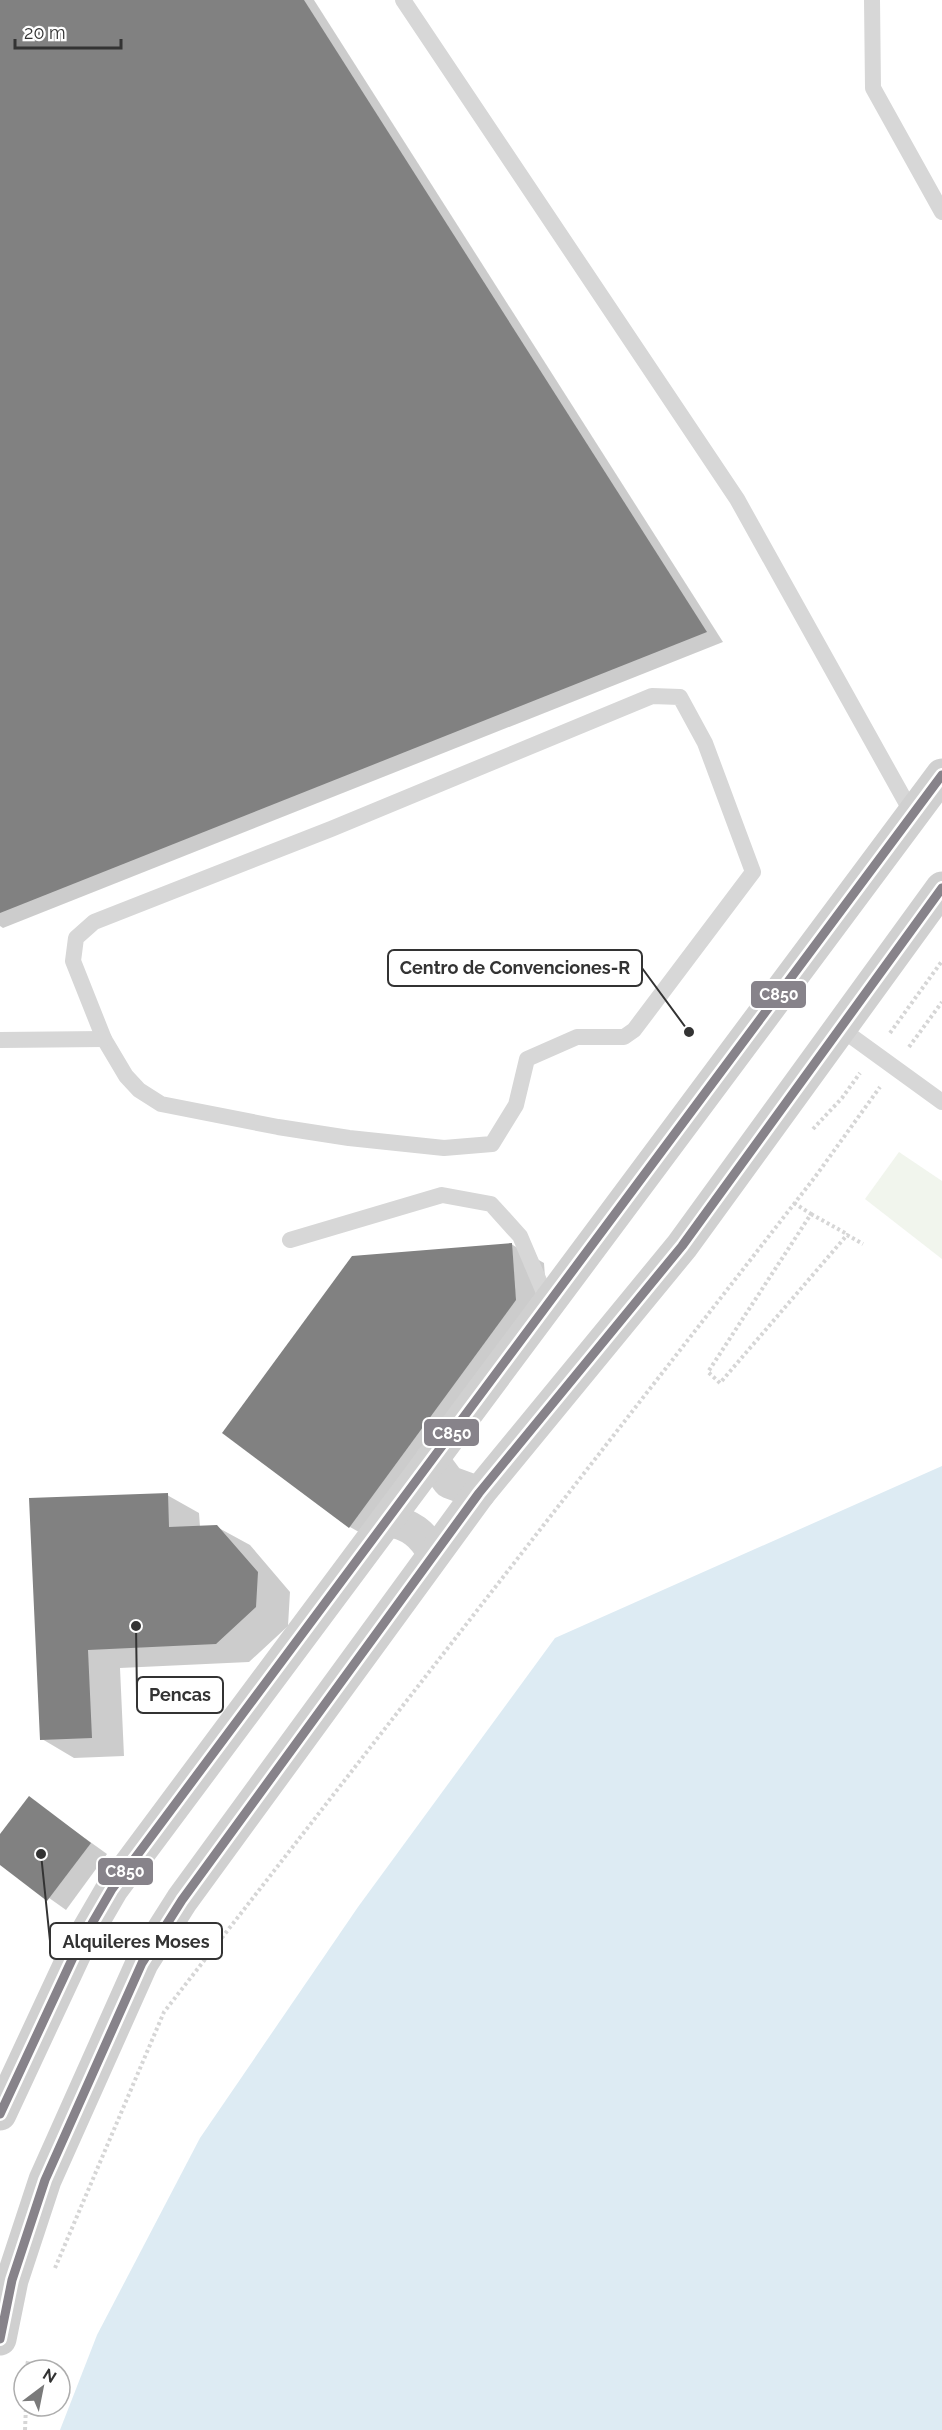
<svg xmlns="http://www.w3.org/2000/svg" width="942" height="2430" viewBox="0 0 942 2430" font-family="Raleway,sans-serif">
	<rect width="100%" height="100%" fill="#fff"/>
	<path fill="#f1f5ed" d="M899,1152L942,1181V1259L865,1199Z"/>
	<path fill="#ddebf3" d="M942,1466V2430H60L97,2335L200,2138L358,1907L555,1638Z"/>
	<g fill="#0003">
		<path d="M0,0H314L723,642L3,928L0,926Z"/>
		<path d="M511,1244L544,1263L548,1319L382,1545L350,1527L224,1433Z"/>
		<path d="M167,1495L199,1513L200,1527H217L250,1545L290,1592L288,1626L249,1662L120,1668L124,1756L74,1758L42,1739Z"/>
		<path d="M29,1798L107,1854L66,1910L0,1863V1836Z"/>
	</g>
	<g fill="#818181">
		<path d="M0,0H304L707,632L0,913Z"/>
		<path d="M512,1243L516,1300L349,1528L222,1433L352,1256Z"/>
		<path d="M168,1493L169,1527L217,1525L258,1572L256,1607L216,1644L88,1650L92,1738L40,1740L29,1498Z"/>
		<path d="M29,1796L91,1843L47,1901L0,1865V1834Z"/>
	</g>
	<g fill="none" stroke-linecap="round" stroke-linejoin="round">
		<g stroke="#d6d6d6" stroke-width="4" stroke-dasharray="3 3" stroke-linecap="butt">
			<path d="M890,1033L942,961"/>
			<path d="M909,1047L942,1002"/>
			<path d="M813,1129L842,1098L860,1073"/>
			<path d="M794,1203L811,1214L708,1372L720,1383L847,1235L863,1244"/>
			<path d="M811,1214L847,1234"/>
			<path d="M55,2268L164,2012L815,1177L880,1087"/>
			<path d="M26,2370L28,2361"/>
			<path d="M25,2430L26,2406"/>
		</g>
		<g stroke="#d7d7d7" stroke-width="16">
			<path d="M403,0L737,499L912,813"/>
			<path d="M872,0L873,88L942,212"/>
			<path d="M652,696L680,697L705,743L753,872L634,1030L624,1037H577L527,1059L516,1105L492,1144L444,1148L349,1138L278,1127L161,1104L139,1090L126,1076L104,1039L73,961L76,938L94,922L331,829Z"/>
			<path d="M840,1028L942,1102"/>
			<path d="M0,1040L104,1039"/>
			<path d="M290,1240L442,1195L491,1204L520,1236L548,1302"/>
		</g>
		<g stroke="#d0d0d0" stroke-width="33">
			<path d="M432,1459L449,1482L479,1493"/>
			<path d="M388,1520C411,1525 422,1533 434,1554"/>
			<path d="M0,2114L76,1951L112,1889L942,775"/>
			<path d="M0,2339L12,2280L45,2180L142,1963L182,1900L479,1493L682,1246L942,888"/>
		</g>
		<g stroke="#fff" stroke-width="14">
			<g id="bus-1">
				<path d="M0,2114L76,1951L112,1889L942,775"/>
				<path d="M0,2339L12,2280L45,2180L142,1963L182,1900L479,1493L682,1246L942,888"/>
			</g>
		</g>
		<use href="#bus-1" stroke="#87838a" stroke-width="9"/>
	</g>
	<path fill="none" stroke="#333" stroke-width="2" d="M689 1032L642 968M136 1626L137 1695M41 1854L50 1941"/>
	<g fill="#333" stroke="#fff" stroke-width="2">
		<circle cx="689" cy="1032" r="6"/>
		<circle cx="136" cy="1626" r="6"/>
		<circle cx="41" cy="1854" r="6"/>
	</g>
	<g fill="#fff" stroke="#333" stroke-width="2">
		<rect x="388" y="950" width="254" height="36" rx="6"/>
		<rect x="137" y="1677" width="86" height="36" rx="6"/>
		<rect x="50" y="1923" width="172" height="36" rx="6"/>
	</g>
	<g font-size="18" text-anchor="middle" font-weight="bold" fill="#333">
		<text x="515" y="974">Centro de Convenciones-R</text>
		<text x="180" y="1701">Pencas</text>
		<text x="136" y="1948">Alquileres Moses</text>
	</g>
	<g stroke="#fff" stroke-width="2">
		<rect x="750" y="980" width="57" height="29" rx="6" fill="#87838a"/>
		<rect x="423" y="1418" width="57" height="29" rx="6" fill="#87838a"/>
		<rect x="97" y="1857" width="57" height="29" rx="6" fill="#87838a"/>
	</g>
	<g font-size="16" text-anchor="middle" font-weight="bold" fill="#fff">
		<text x="779" y="1000">C850</text>
		<text x="452" y="1439">C850</text>
		<text x="125" y="1877">C850</text>
	</g>
	<g transform="translate(42 2388) rotate(32)"><circle r="28" fill="#ffffff" stroke="#adadad" stroke-width="1.5"/>
	<path d="M0-4.5L10 22L0 15L-10 22Z" fill="#7a7a7a"/>
	<text y="-9" font-size="16" font-weight="bold" text-anchor="middle" fill="#333333">N</text>
	</g>
	<path d="M15 39v9h106v-9" fill="none" stroke="#333333" stroke-width="3"/>
	<text x="24" y="39" font-size="18" fill="#333333" stroke="#ffffff" stroke-width="4.5" paint-order="stroke">20 m</text>
</svg>
